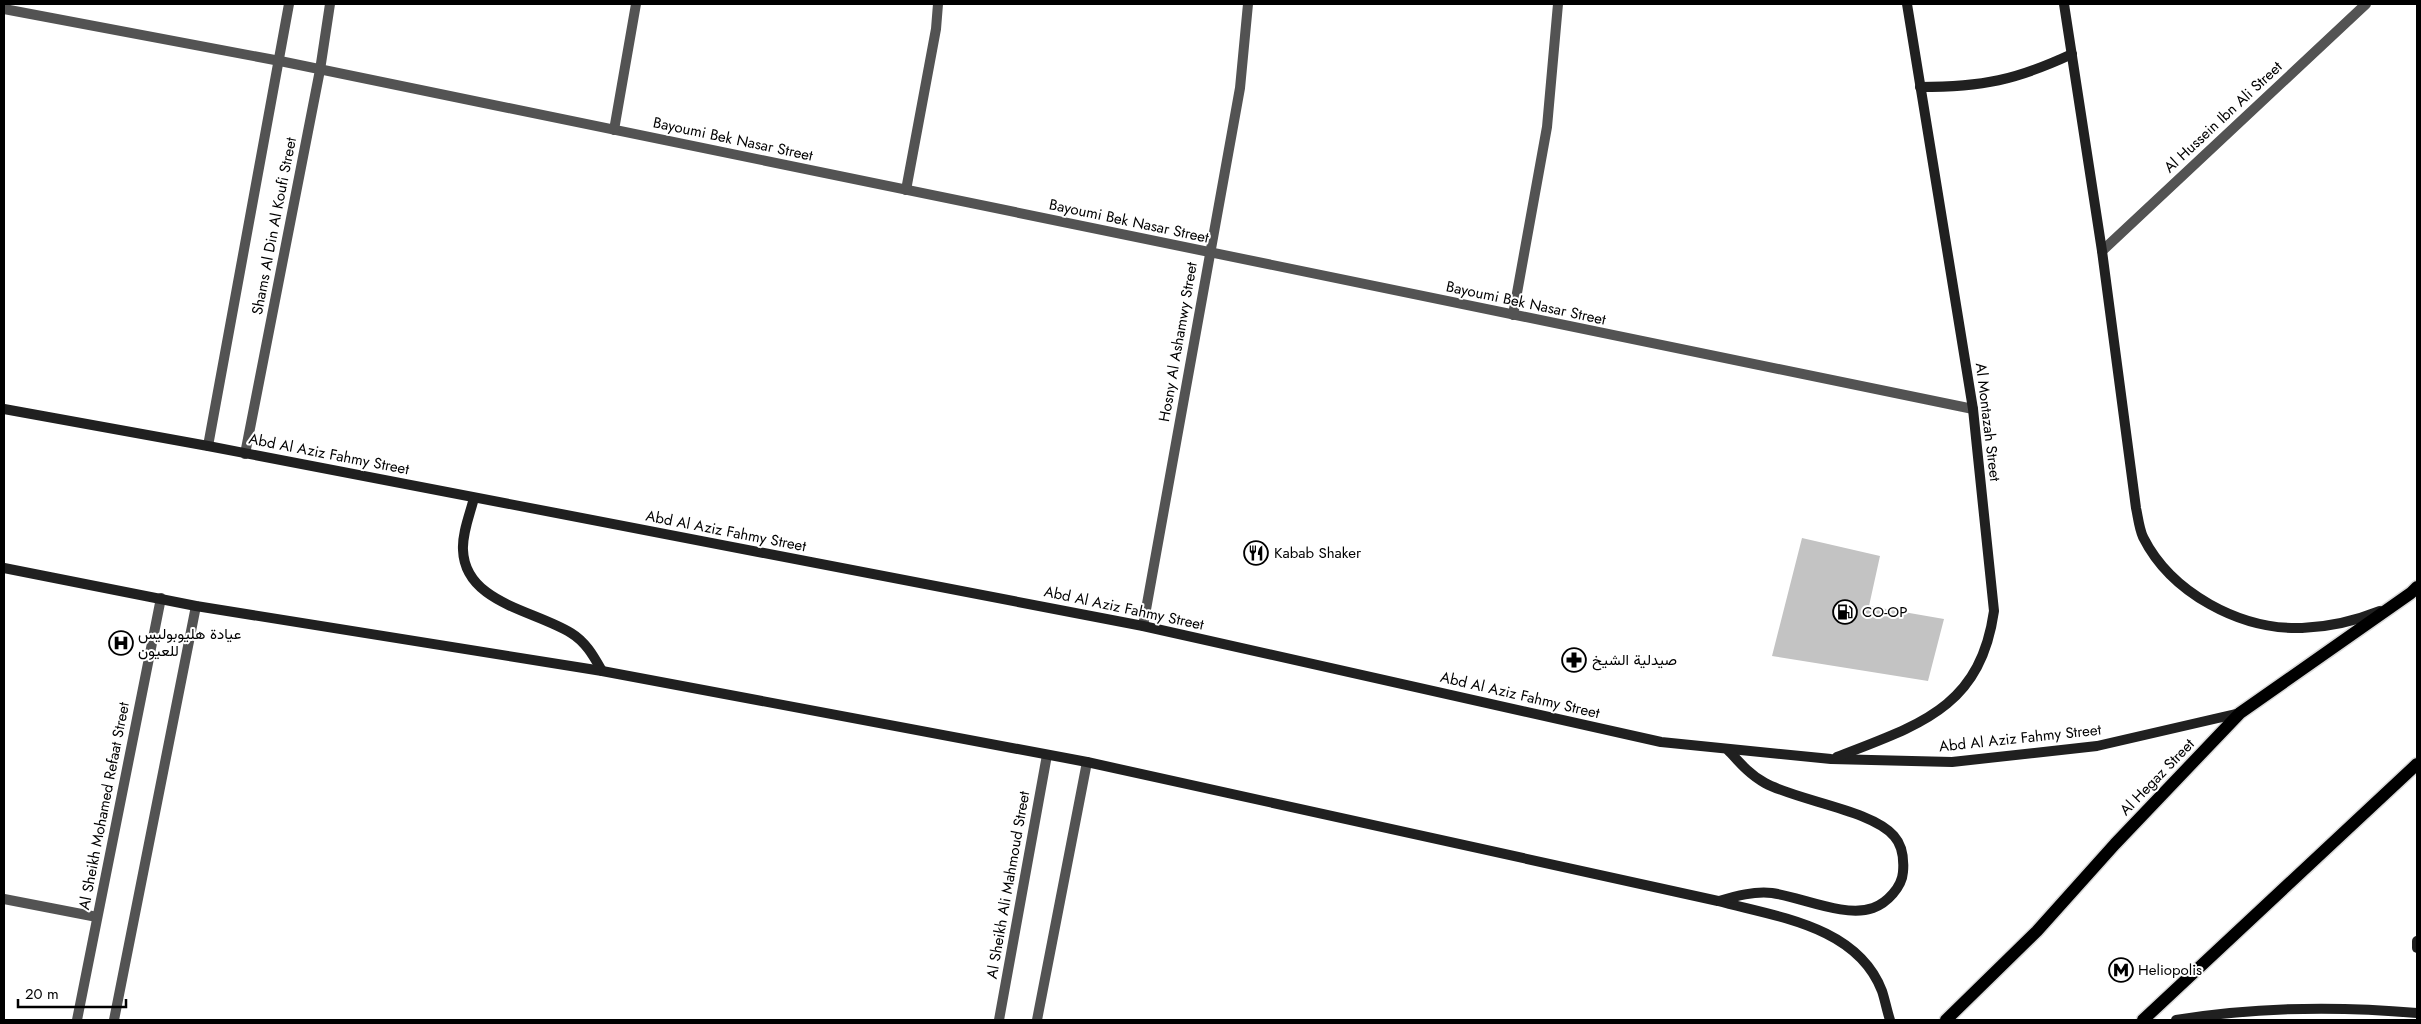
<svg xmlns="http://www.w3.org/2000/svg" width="2421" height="1024" viewBox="0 0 2421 1024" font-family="Jost,Vazirmatn,sans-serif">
	<rect width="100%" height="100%" fill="#fff"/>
	<path fill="#c3c3c3" d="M1802,538L1880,556L1869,606L1944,619L1928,681L1772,656Z"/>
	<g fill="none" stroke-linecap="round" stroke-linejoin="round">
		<g stroke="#dbdbdb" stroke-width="15">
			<g id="primary">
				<path d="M1946,1020L2037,931L2115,844L2240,713L2411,593L2417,587"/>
				<path d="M2143,1020L2417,764"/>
			</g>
		</g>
		<g stroke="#535353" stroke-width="10">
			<path d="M4,9L280,61L1973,409"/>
			<path d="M614,130L636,4"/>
			<path d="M906,190L936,29L938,4"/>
			<path d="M2102,251L2366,4"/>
			<path d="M1513,315L1547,127L1558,4"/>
			<path d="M208,446L289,4"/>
			<path d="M245,454L320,70L330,4"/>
			<path d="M1143,626L1240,88L1248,4"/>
			<path d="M4,899L97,917"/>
			<path d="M77,1020L161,598"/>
			<path d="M114,1020L196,606"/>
			<path d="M999,1020L1047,755"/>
			<path d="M1037,1020L1087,762"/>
		</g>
		<g stroke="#202020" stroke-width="10">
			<path d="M2064,4L2102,251L2136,508C2138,517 2139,528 2143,537C2171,593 2240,630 2302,628C2330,627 2355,621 2380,611"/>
			<path d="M1920,87C1983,87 2016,80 2072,54"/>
			<path d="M4,409L208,446L1143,626L1661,742L1831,759L1952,762L2097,746L2240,713"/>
			<path d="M474,498C470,514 462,533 463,550C465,603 534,610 571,633C586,642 594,657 602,671"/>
			<path d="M4,568L196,606L602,671L1087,762L1718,901C1777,917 1857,926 1882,991C1885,1000 1887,1011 1890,1020"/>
			<path d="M1837,757C1918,725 1980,709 1994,611L1973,409L1907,4"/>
			<path d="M1719,901C1736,896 1754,891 1772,893C1801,897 1845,918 1873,908C1887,903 1902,887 1903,872C1904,860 1903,846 1894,836C1872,810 1798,801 1765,783C1750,775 1739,762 1728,750"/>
			<path d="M2417,941V948"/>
			<path d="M2176,1020C2256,1007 2336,1006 2417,1013"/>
		</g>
		<use href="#primary" stroke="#000" stroke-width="12"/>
	</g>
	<defs>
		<g id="restaurant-ring" transform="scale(1.25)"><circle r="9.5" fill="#fff" stroke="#000" stroke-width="1.5"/><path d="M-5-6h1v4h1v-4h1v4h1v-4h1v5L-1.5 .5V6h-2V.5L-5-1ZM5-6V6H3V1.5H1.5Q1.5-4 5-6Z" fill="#000"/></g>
		<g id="fuel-ring" transform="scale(1.25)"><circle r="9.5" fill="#fff" stroke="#000" stroke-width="1.5"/><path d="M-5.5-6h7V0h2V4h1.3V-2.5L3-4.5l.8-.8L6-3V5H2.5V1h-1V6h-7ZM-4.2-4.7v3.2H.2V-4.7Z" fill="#000"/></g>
		<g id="hospital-ring" transform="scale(1.25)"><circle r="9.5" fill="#fff" stroke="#000" stroke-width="1.5"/><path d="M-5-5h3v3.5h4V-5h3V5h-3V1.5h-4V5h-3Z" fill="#000"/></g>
		<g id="pharmacy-ring" transform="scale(1.25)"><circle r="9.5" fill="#fff" stroke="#000" stroke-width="1.5"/><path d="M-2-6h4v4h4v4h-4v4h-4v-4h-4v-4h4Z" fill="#000"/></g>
		<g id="metro-ring" transform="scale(1.25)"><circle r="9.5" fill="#fff" stroke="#000" stroke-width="1.5"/><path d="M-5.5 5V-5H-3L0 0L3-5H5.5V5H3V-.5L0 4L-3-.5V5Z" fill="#000"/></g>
	</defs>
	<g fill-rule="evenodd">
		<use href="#restaurant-ring" x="1256" y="553"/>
		<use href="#fuel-ring" x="1845" y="612"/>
		<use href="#hospital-ring" x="121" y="643"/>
		<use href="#pharmacy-ring" x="1574" y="660"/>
		<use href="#metro-ring" x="2121" y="970"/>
	</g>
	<g text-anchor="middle" stroke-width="4" stroke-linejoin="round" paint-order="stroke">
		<g font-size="15" fill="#000" stroke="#fff">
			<text transform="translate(2223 117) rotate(-43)" y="5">Al Hussein Ibn Ali Street</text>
			<text transform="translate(733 139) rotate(12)" y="5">Bayoumi Bek Nasar Street</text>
			<text transform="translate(1129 221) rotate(12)" y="5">Bayoumi Bek Nasar Street</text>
			<text transform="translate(274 226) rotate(-79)" y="5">Shams Al Din Al Koufi Street</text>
			<text transform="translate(1526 303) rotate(12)" y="5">Bayoumi Bek Nasar Street</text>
			<text transform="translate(1178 342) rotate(-80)" y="5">Hosny Al Ashamwy Street</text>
			<text transform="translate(1988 422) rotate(83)" y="5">Al Montazah Street</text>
			<text transform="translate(329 454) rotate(11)" y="5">Abd Al Aziz Fahmy Street</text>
			<text transform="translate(726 531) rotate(11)" y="5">Abd Al Aziz Fahmy Street</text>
			<text transform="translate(1124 608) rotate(12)" y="5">Abd Al Aziz Fahmy Street</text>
			<text transform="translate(1520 695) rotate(13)" y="5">Abd Al Aziz Fahmy Street</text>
			<text transform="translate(2020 738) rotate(-6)" y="5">Abd Al Aziz Fahmy Street</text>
			<text transform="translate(2157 777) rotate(-46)" y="5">Al Hegaz Street</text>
			<text transform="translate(104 806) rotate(-79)" y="5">Al Sheikh Mohamed Refaat Street</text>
			<text transform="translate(1008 885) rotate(-80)" y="5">Al Sheikh Ali Mahmoud Street</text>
		</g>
		<g font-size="15" fill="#000" stroke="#fff" text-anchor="start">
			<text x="1274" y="558">Kabab Shaker</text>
			<text x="1862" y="617">CO-OP</text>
			<text x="138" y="639">عيادة هليوبوليس<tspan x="138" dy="17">للعيون</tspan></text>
			<text x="1592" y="665">صيدلية الشيخ</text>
			<text x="2138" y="975">Heliopolis</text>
		</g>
	</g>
	<rect width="2421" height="1024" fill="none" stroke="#000000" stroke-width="10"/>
	<path d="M18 999v8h108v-8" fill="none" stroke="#000000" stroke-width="2.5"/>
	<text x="25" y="999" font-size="15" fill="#000000" stroke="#ffffff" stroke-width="4" paint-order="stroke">20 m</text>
</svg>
